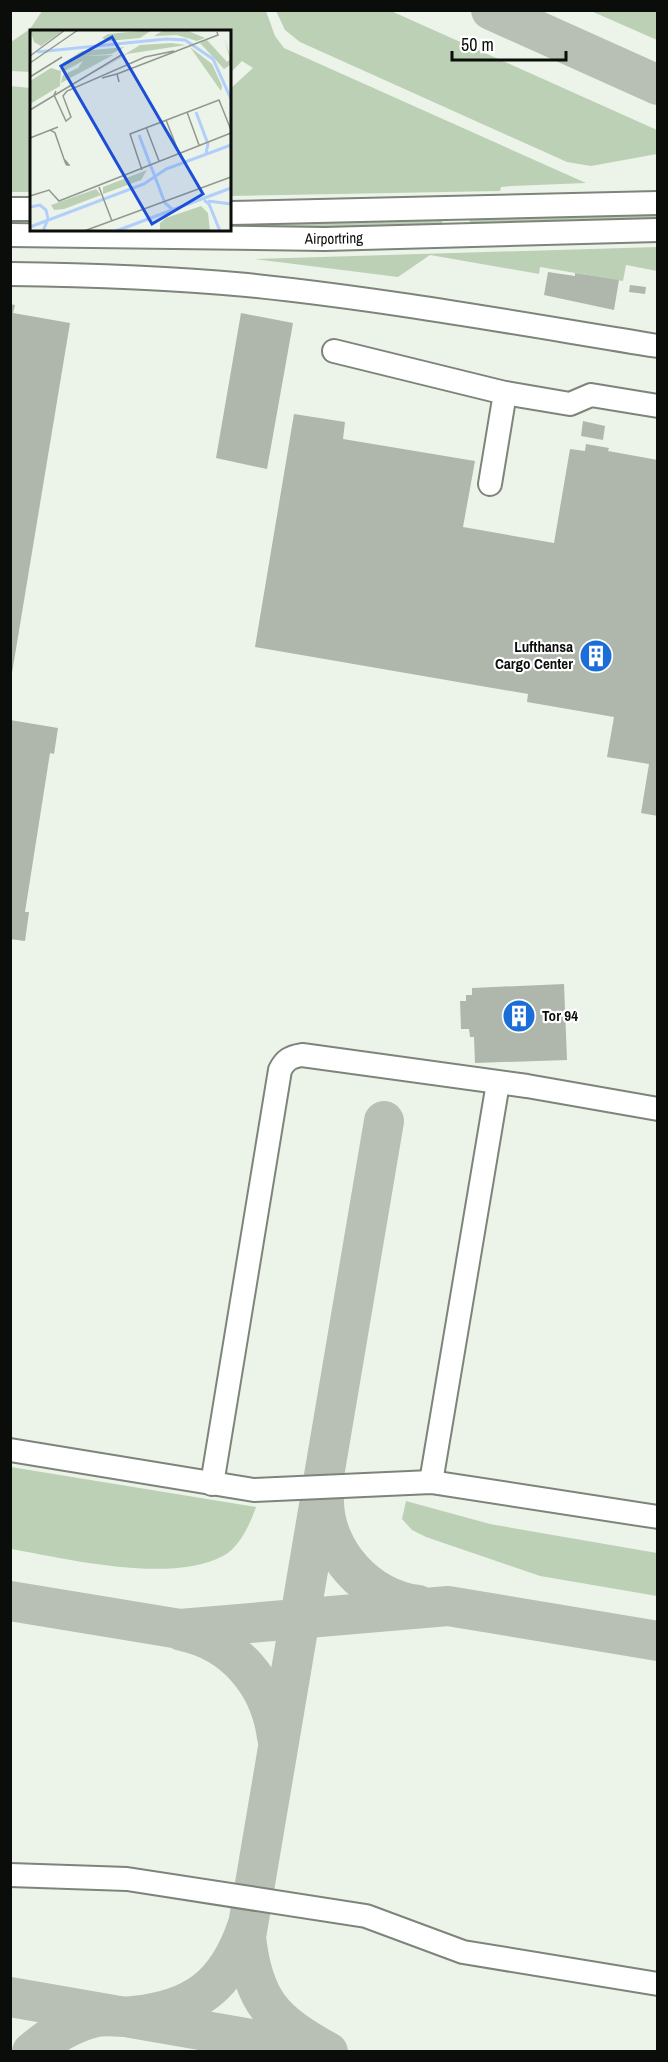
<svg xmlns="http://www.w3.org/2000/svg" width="668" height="2062" viewBox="0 0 668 2062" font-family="'Archivo Narrow',sans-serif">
	<rect width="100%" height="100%" fill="#ecf4e9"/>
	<g fill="#bcd0b5">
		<path d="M42,11H266L275,36L284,48L586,183L512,186L501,187L500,191L230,196V89L253,68L242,61L230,73V32H32L31,72L11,71V42L30,29Z"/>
		<path d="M276,11H391L657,130V154L591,166L567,162L300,42L285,30Z"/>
		<path d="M591,11H657V40Z"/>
		<path d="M10,86L31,88V192H11Z"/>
		<path d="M657,209V220L472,225L469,220L471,216Z"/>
		<path d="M444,218L440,227L230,230V221Z"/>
		<path d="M657,247V271L626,265L623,281L540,267L539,274L430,255L398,277L253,259Z"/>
		<path d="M11,1467L256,1507C250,1524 240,1547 223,1556C170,1584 68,1559 11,1549Z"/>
		<path d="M406,1501L490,1524L657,1553V1596L540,1576L426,1537L412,1530L402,1519Z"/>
	</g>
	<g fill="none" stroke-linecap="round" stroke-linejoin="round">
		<g stroke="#b8c0b6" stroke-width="40">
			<path d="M491,10L658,85"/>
			<path d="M324,1501C324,1551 368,1600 418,1605"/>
			<path d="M10,1601L180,1629L448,1606L658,1641"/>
			<path d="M182,1631C235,1642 270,1684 277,1737"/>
			<path d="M10,1997L315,2050"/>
			<path d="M32,2052C52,2035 71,2023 96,2017C108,2015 121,2018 133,2016C194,2010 227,1986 247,1927"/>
			<path d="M328,2052C272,2021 253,2001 246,1937L384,1121"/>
		</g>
	</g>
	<g fill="#afb6ac">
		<path d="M548,272L575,276V273L619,280L614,310L544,295Z"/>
		<path d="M630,285L646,287L645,294L629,292Z"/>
		<path d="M10,304L15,305L13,313L70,323L12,673Z"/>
		<path d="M241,313L293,323L267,469L216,458Z"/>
		<path d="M294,414L345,422L343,439L475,461L463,527L554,543L570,449L585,451L586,444L609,448L608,451L658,460V816L641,813L649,764L607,757L614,717L527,702L528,694L255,647Z"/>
		<path d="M583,421L605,426L603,440L581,436Z"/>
		<path d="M10,720L58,728L54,754L50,753L25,912H29L25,941L10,939Z"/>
		<path d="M564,984L567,1060L475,1063L474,1037H470L469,1029H461L460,1001H466V995H472V988Z"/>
	</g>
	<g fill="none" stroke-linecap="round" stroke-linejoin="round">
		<g stroke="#7d847a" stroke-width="26">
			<g id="minor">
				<path d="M10,209H32"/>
				<path d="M230,213L658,203"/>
				<path id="s1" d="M10,235L325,239L658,230"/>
				<path d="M10,274C90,275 169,278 247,285C385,299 521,324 658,346"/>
				<path d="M334,351L505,393L490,484"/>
				<path d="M505,393L570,404L591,395L658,406"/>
				<path d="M10,1450L254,1490L431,1482L658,1517"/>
				<path d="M431,1482L498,1083"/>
				<path d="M212,1484L280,1070C285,1060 290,1057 302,1055L527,1086L658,1109"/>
				<path d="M10,1875L127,1879L366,1916L463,1952L658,1984"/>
			</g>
		</g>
		<use href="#minor" stroke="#fff" stroke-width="22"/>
	</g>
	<defs>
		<g id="building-disc" transform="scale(1.725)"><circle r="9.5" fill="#1b6dd8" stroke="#fff"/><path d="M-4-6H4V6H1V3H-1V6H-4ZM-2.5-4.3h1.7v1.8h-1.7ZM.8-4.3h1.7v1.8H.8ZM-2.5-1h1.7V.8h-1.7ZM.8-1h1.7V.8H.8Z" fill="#fff"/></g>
	</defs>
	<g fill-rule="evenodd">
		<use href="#building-disc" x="596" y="656"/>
		<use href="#building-disc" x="519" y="1016"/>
	</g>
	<g text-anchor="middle" stroke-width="4.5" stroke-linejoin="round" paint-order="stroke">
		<g font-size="15" fill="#0a0d09" stroke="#fff">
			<text dy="5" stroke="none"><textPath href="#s1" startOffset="324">Airportring</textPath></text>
		</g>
		<g font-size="15" font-weight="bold" fill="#0a0d09" stroke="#fff" text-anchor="end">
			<text x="573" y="652">Lufthansa<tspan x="573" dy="17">Cargo Center</tspan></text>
			<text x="542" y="1021" text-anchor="start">Tor 94</text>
		</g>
	</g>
	<g transform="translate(30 30)">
		<rect width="201" height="201" fill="#ecf4e9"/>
		<path d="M0,0H34L11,16L4,12ZM122,0L110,8L67,12L77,10L72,8L78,4ZM134,0H156L175,8L167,11L147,5L124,6ZM194,8L201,28L200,35L194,39L170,13L177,10L197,32L200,29ZM141,13L156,15L97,24L61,45L110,15ZM95,17L81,24L53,26L83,25L31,53L33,45L48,38L53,31L34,41L33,33L52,21ZM160,17L182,34L192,56L191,61ZM21,38L31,41L30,56L0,74V51ZM117,140L111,150L73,164V157ZM66,159L71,165L34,179L24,180L21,175ZM171,176L178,183L180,201H130V193L136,188Z" fill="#bcd0b5"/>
		<path fill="none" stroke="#b1cffa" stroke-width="3" d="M7,22L136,9L155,10L183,29L201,69M166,82L178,114L176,123M109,105L135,173L142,179M174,170L179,174L190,201M178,171L201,174M0,177L10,175L16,180L18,189L13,201M0,197L114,154L136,139L201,115M86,201L201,158"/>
		<path fill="none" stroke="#92988f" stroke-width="1.5" d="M0,26L35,0M0,33L48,0M87,44L188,5L187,2M0,47L32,27M72,48L87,44L89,52M26,61L24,65L36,91L41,87L33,66L37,61L115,27L144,21M0,80L93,24M157,82L169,115M136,90L149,123M116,97L129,131M20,100L24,102L25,103L34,129L36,134L37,135H39L34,129M0,108L28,97M112,140L100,104L189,70L201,100M69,157L82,191M0,166L19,160L29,171L201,103M54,201L201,147"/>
		<path fill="#1d4ed8" fill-opacity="0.15" stroke="#1d4ed8" stroke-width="3" d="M82,7L173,164L122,194L31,36Z"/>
		<rect width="201" height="201" fill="none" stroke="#0a0d09" stroke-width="3"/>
	</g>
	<rect width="668" height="2062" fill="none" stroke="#0a0d09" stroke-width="24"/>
	<path d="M452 51v9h114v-9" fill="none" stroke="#0a0d09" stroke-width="3"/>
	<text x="461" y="51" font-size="18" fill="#0a0d09" stroke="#ffffff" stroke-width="4.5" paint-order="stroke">50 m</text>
</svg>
